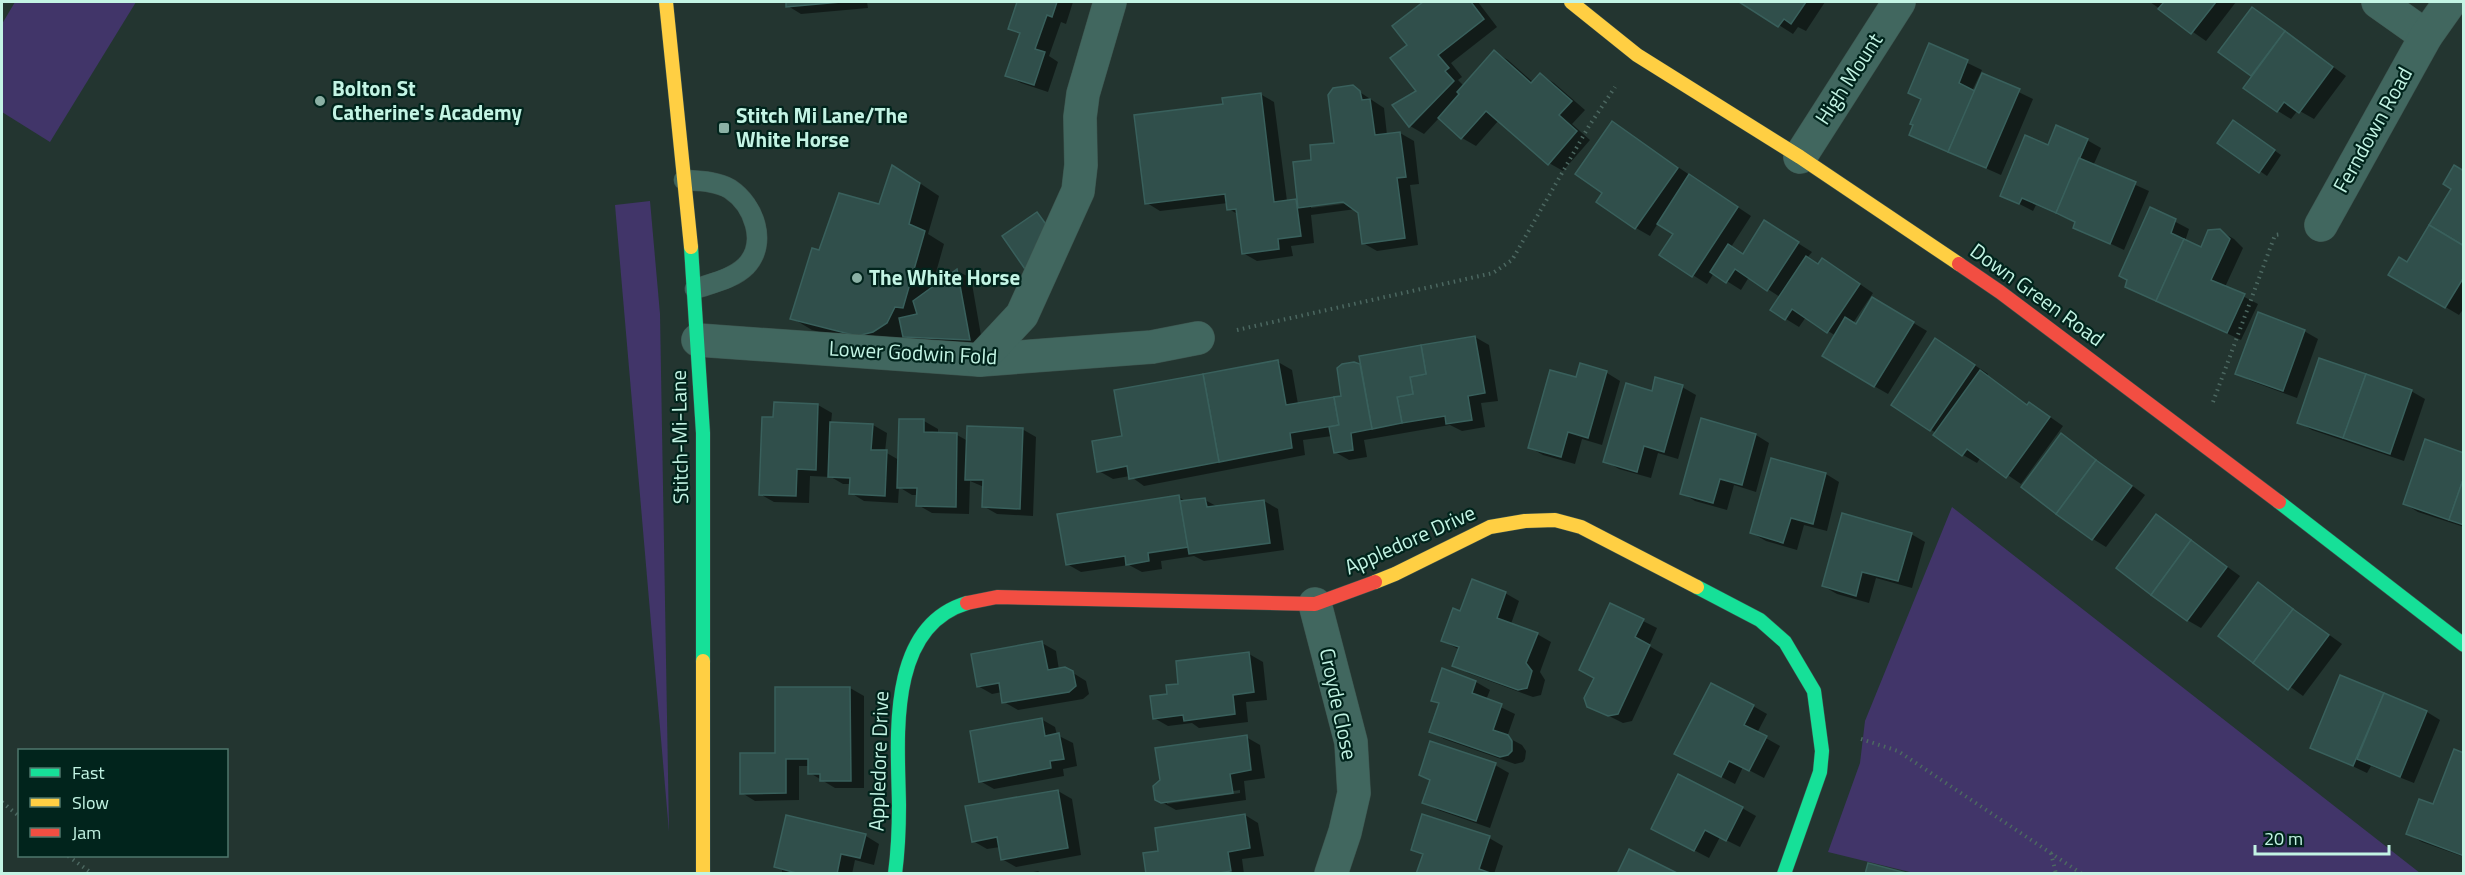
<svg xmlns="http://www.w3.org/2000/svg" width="2465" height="875" viewBox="0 0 2465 875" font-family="'Titillium Web',sans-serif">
	<rect width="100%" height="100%" fill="#233530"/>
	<g fill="#413569">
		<path d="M15,2H136L50,142L2,112V24Z"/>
		<path d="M650,201L660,314L669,832L615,205Z"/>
		<path d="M1952,507L2420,873L1918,874L1828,852L1860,763L1865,721Z"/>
	</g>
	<g fill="#0007" fill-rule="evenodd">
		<path d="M787,2H867L868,8L801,14L788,6Z"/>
		<path d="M1013,2H1073L1066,24L1061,22L1049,56L1058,62L1048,92L1021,83L1007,75L1021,34L1010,28L1018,3Z"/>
		<path d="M1425,2H1478L1497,27L1451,63L1462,77L1458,80L1464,86L1494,52L1508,60L1534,83L1541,75L1554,83L1585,110L1572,124L1590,140L1563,171L1549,163L1499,120L1476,146L1462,138L1439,118L1424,134L1410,126L1418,92L1409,45L1394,26Z"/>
		<path d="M1742,2H1825L1806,31L1798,27L1793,34Z"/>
		<path d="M2150,2H2236L2206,41Z"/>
		<path d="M2252,9L2346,76L2314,119L2298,110L2291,119L2278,111L2254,76L2220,51Z"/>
		<path d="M1930,45L1982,70L1972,91L1976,93L1983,75L2033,99L2001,175L1911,135L1923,100Z"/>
		<path d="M1352,87L1384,108L1387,135L1400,133L1414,141L1419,184L1410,185L1418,245L1377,251L1363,243L1359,212L1356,209L1311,215L1314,243L1291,246L1293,256L1257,261L1243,253L1239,215L1229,209L1228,203L1160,211L1147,203L1224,105L1260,94L1274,102L1287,201L1299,200L1313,161L1336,144ZM1350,200V203L1311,208V205Z"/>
		<path d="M1612,123L1751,216L1731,247L1744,255L1777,230L1812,252L1807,258L1819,265L1836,268L1873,293L1853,323L1857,326L1873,299L1927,331L1888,394L1874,386L1836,336L1806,317L1799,327L1786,319L1780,297L1749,277L1741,290L1714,273L1707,284L1661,255L1675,234L1658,223L1650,236L1636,228L1604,193Z"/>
		<path d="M2240,126L2281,155L2267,176L2219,143Z"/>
		<path d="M2087,140L2101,148L2093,166L2149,191L2124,250L2075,227L2077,223L2036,205L2033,211L2002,195L2049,147Z"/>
		<path d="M2464,173V308L2459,315L2390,274L2408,264Z"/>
		<path d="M912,178L939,196L928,234L944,244L931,290L957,271L971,278L983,347L919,344L904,336L893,343L878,347L812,330L792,318L820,252L880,206Z"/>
		<path d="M2151,209L2189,229L2185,241L2202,249L2220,231L2234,239L2243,248L2225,287L2258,304L2241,340L2126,286Z"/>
		<path d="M2304,331L2318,339L2297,398L2251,381L2237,373Z"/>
		<path d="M1475,337L1489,345L1498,401L1481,403L1485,427L1462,431L1450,425L1364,440L1367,457L1349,460L1335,452L1332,436L1303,440L1305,455L1144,486L1130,476L1113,479L1099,471L1124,437L1278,362L1292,370L1298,404L1343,397L1354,364L1362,366Z"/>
		<path d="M1949,348L1988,374L1987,376L2028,405L2043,412L2063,426L2021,484L1981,457L1977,463L1963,455L1936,433L1893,404Z"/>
		<path d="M1607,373L1620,381L1602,445L1582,439L1575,464L1543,455L1529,447L1577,379Z"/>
		<path d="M1682,387L1696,395L1678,459L1658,453L1651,478L1619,469L1605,461L1653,393Z"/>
		<path d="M2411,391L2425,399L2404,461L2312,430L2298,422Z"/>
		<path d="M818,405L832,413L831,423L873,425L887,433L885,452L899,460L900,421H924L938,429V434L957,435L968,441L1022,429L1036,437L1033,516L997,514L983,506L984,487L970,481L969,514L932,513L918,505V495H912L899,487L898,503L864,501L851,493V484H843L831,477L810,476L809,503L774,502L760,494L774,419Z"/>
		<path d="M1756,435L1769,443L1756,492L1734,485L1727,510L1695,501L1682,493Z"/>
		<path d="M2062,435L2145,495L2106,547L2093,539Z"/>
		<path d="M2464,454V527L2418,512L2405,504Z"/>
		<path d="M1772,459L1826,474L1839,482L1827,531L1804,525L1797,550L1766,541L1752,533Z"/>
		<path d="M1179,497L1187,502L1205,500L1218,507L1264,501L1278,509L1284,550L1204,561L1194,556L1161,561L1162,569L1142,572L1129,565L1081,572L1067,564Z"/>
		<path d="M2157,516L2240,576L2201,628L2187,620Z"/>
		<path d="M1911,534L1925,542L1912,588L1876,578L1869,603L1837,594L1823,586Z"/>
		<path d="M2258,584L2342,644L2303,696L2220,636Z"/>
		<path d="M1505,593L1519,601L1511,624L1537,634L1551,642L1540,672L1545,680L1541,695L1533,697L1468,673L1454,665L1460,650L1443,641L1461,612Z"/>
		<path d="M1611,605L1657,628L1649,646L1663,654L1632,721L1623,723L1589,706Z"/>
		<path d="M1042,643L1056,651L1059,670L1065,668L1086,681L1089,694L1083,699L1018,710L1004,702L1002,692L992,694L978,686Z"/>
		<path d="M1249,654L1263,662L1267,700L1246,702L1248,722L1199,728L1192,723L1168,726L1154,718L1169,695L1179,685Z"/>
		<path d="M1443,670L1476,682L1490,690L1486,700L1515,714L1507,737L1522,745L1526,751L1525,759L1523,762L1515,764L1444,739L1431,731L1441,704L1433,700Z"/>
		<path d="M2341,677L2427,712L2440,720L2414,783L2371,766L2367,773L2312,747Z"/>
		<path d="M850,688L864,696V788H835L810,773V766H799V800L755,801L742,793Z"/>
		<path d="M1753,706L1767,714L1757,733L1780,746L1764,778L1743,767L1735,784L1690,761Z"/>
		<path d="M1041,719L1055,727L1057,735L1073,743L1077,766L1063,769L1064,776L994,789L980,781Z"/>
		<path d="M1246,737L1260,745L1265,778L1244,781L1246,800L1176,810L1156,799ZM1240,790V793L1167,804V801Z"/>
		<path d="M2464,755V857L2422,842L2408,834L2434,806Z"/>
		<path d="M1495,765L1509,773L1490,828L1438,810L1424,802Z"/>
		<path d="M1058,791L1072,799L1081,855L1016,867L1002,859L1000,847L987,849L973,841Z"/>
		<path d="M1742,808L1756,816L1740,847L1720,837L1709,858L1667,836Z"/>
		<path d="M1245,815L1258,823L1264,856L1242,859L1244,874H1148L1160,852Z"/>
		<path d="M787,817L866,836L879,844L874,865L855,860L852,874H782V870L775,866Z"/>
		<path d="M1489,838L1503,846L1494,874H1417L1424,855L1412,849Z"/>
		<path d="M1038,871L1042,874H1025Z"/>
	</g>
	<g fill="#304f4b" stroke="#39605c" stroke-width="1.5">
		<path d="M786,2H841L786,7Z"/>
		<path d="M1017,2H1057L1052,17L1047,15L1035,49L1045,52L1034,85L1005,76L1020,33L1008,29Z"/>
		<path d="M1423,2H1471L1484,19L1438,55L1449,68L1445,71L1454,81L1409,127L1392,105L1416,91L1390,58L1407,45L1392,26Z"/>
		<path d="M1739,2H1806L1791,24L1784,19L1778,27Z"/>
		<path d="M2164,2H2216L2191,34L2158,9Z"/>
		<path d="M2252,7L2285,31L2251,76L2218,52Z"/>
		<path d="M2285,31L2333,67L2299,113L2284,102L2277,112L2243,88Z"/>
		<path d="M1929,43L1968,60L1959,83L1975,91L1948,152L1909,135L1913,125L1910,124L1921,99L1908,93Z"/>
		<path d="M1494,50L1531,83L1540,73L1572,101L1559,115L1577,131L1548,165L1486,111L1461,139L1438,118L1459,94L1457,92Z"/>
		<path d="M1982,73L2020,89L1986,168L1948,152Z"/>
		<path d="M1353,85L1360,91L1362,100L1370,99L1375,135L1400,132L1406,177L1397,178L1405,238L1362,244L1358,213L1343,202L1298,208L1293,162L1311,160L1310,145L1334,143L1328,95L1333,88Z"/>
		<path d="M1261,93L1274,202L1296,199L1301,236L1278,239L1279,249L1242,254L1236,209L1227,210L1225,194L1145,204L1134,115L1223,104L1222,98Z"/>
		<path d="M2233,120L2275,150L2259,173L2217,143Z"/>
		<path d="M1612,121L1678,168L1635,229L1596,202L1602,193L1575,174Z"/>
		<path d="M2056,125L2088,139L2056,213L2022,198L2019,204L2000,196L2025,135L2048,145Z"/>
		<path d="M2079,158L2136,182L2110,244L2073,228L2075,222L2056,213Z"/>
		<path d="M892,165L920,183L909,224L925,231L903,308L895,307L887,323L873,332L857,336L790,319L812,248L819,250L839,193L879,204Z"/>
		<path d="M2454,165L2464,171V246L2429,225L2451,189L2443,184Z"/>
		<path d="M1689,174L1738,207L1692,277L1659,255L1673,234L1657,224Z"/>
		<path d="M2150,207L2176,219L2171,233L2184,239L2156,301L2125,287L2127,280L2119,276Z"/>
		<path d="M1037,212L1048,227L1027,272L1002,236Z"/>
		<path d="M1764,220L1799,242L1767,291L1735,269L1726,283L1710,272L1728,244L1743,254Z"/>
		<path d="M2429,225L2464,246V277L2445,308L2388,275L2399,257L2407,262Z"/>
		<path d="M2220,229L2230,239L2211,280L2245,294L2227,333L2156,301L2184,239L2201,247L2208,230Z"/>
		<path d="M1806,256L1818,264L1822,258L1860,284L1827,333L1792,309L1785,320L1770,310Z"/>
		<path d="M957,269L970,340L903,337L899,318L917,314L913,301Z"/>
		<path d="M1872,297L1914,322L1874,387L1822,356L1845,317L1856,324Z"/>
		<path d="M2258,312L2305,330L2283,391L2235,374Z"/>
		<path d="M1475,336L1485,393L1468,396L1472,420L1446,424L1445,416L1402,423L1397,397L1413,394L1410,377L1426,374L1421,345Z"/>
		<path d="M1935,338L1975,365L1930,431L1891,405Z"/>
		<path d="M1421,345L1426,374L1410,377L1413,394L1397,397L1402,423L1372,429L1359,356Z"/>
		<path d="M2319,358L2366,374L2343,438L2297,423Z"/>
		<path d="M1278,360L1286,405L1334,397L1339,425L1290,433L1292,448L1219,462L1203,374Z"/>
		<path d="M1354,362L1360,364L1372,429L1351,433L1353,450L1334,453L1329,427L1339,425L1334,397L1341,396L1337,368L1342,364Z"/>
		<path d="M1580,363L1607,371L1588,438L1568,432L1561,457L1528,448L1550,370L1576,377Z"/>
		<path d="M1980,370L2027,405L2029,402L2050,417L2006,478L1967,449L1962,456L1933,435Z"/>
		<path d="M1203,374L1219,462L1129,479L1127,466L1097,472L1092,441L1122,436L1114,390Z"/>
		<path d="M2366,374L2412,390L2390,454L2343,438Z"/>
		<path d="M1655,377L1683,385L1664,452L1644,446L1637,472L1603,462L1626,383L1652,391Z"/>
		<path d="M774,402L818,404L816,470L797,469L796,496L759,495L762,417H773Z"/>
		<path d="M1701,418L1756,434L1742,485L1720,479L1713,503L1680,494Z"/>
		<path d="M899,419H924V432L957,433L956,507L916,506L917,488H897Z"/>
		<path d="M830,422L873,424L871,450H887L885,496L849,494L850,478L828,477Z"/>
		<path d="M967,426L1023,428L1020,509L982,507L983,480H965Z"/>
		<path d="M2061,433L2096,460L2056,514L2021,487Z"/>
		<path d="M2425,439L2464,453V477L2449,520L2403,504Z"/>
		<path d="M1771,458L1826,473L1813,524L1791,518L1783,543L1750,533Z"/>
		<path d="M2096,460L2132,486L2092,540L2056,514Z"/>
		<path d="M2464,477V525L2449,520Z"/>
		<path d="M1179,495L1188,547L1148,553L1149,561L1126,565L1125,556L1066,565L1057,514Z"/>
		<path d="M1205,498L1207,507L1264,500L1270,543L1189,554L1180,501Z"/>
		<path d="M1842,513L1912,533L1898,581L1862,572L1856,596L1822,586Z"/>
		<path d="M2156,514L2191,540L2151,595L2116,568Z"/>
		<path d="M2191,540L2227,567L2187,621L2151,595Z"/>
		<path d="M1472,579L1506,592L1497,618L1538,633L1526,663L1532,671L1527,688L1518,690L1452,666L1459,647L1441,641L1453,608L1460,611Z"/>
		<path d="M2258,582L2293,609L2253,663L2218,636Z"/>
		<path d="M1610,603L1644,619L1635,637L1650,645L1618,714L1608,716L1587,707L1584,698L1594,678L1579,670Z"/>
		<path d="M2293,609L2329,635L2288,690L2253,663Z"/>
		<path d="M1042,641L1048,670L1065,667L1073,671L1076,686L1069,692L1002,703L999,683L977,687L971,654Z"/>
		<path d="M1249,652L1254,692L1233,695L1235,714L1184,721L1183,715L1153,719L1150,696L1167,694L1166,685L1178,684L1176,661Z"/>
		<path d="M1442,668L1476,681L1472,693L1502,704L1493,730L1508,735L1512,741V751L1508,755L1500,757L1429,732L1439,703L1431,701Z"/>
		<path d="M2340,675L2384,693L2353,766L2310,748Z"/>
		<path d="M1711,683L1754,705L1744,725L1767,736L1749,771L1729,761L1721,777L1674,754Z"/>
		<path d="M775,687H850L851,781H820V774H808V759H786V793L740,794V753H775Z"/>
		<path d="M2384,693L2427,711L2400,777L2357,759Z"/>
		<path d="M1042,718L1045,736L1059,733L1064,759L1050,761L1051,768L979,782L970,731Z"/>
		<path d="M1247,735L1251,770L1230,774L1233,793L1161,803L1155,800L1153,786L1160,780L1155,748Z"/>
		<path d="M1430,741L1496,763L1476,821L1422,803L1430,780L1419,775Z"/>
		<path d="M2454,749L2464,753V856L2406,834L2419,799L2433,804Z"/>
		<path d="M1678,774L1743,807L1726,841L1705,830L1694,851L1651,829Z"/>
		<path d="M1058,790L1068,848L1001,860L997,837L972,842L965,806Z"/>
		<path d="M1245,814L1250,848L1228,852L1231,871L1213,874H1146L1143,853L1158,851L1155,828Z"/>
		<path d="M1422,814L1490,836L1479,869L1493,874H1416L1423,854L1411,850Z"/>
		<path d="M786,815L866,834L860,858L841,854L837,874H800L774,867Z"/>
		<path d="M1629,849L1679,874H1617Z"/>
		<path d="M1868,863L1910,874H1865Z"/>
	</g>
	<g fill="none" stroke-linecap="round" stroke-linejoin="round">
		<g stroke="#3c534d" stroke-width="21">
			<path id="lane" d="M684,180C699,181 717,181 730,189C754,205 768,243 746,266C733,279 712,283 695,289"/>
		</g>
		<g stroke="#3c534d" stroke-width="34">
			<g id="street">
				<path d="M2378,2L2426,36"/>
				<path d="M1800,157L1899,2"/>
				<path d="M2321,225L2426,36L2450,2"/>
				<path d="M698,340L980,360L1152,347L1198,338"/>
				<path d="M980,360L1022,315L1078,191L1081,165L1080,117L1083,94L1110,2"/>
				<path d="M1315,604L1351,742L1354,793L1345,832L1331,874"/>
			</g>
		</g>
		<g stroke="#3c534d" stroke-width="15">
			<g id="fast">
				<path d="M691,247L703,433V661"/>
				<path d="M2279,502L2464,645"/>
				<path d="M1697,587L1760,620L1785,642L1814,691L1822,751L1820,772L1784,874"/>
				<path d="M895,874C898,851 899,828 899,805C898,740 886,627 967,603"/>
			</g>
		</g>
		<g stroke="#3c534d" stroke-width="15">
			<g id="slow">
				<path d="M666,2L691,247"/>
				<path d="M1571,2L1637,55L1800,157L1959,264"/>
				<path d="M1375,582L1395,574L1490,527L1525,521L1555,520L1581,527L1697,587"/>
				<path d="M703,661V874"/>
			</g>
		</g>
		<g stroke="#3c534d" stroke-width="15">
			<g id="jam">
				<path d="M1959,264L2000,292L2279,502"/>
				<path d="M967,603L997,597L1315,604L1375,582"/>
			</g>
		</g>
		<g stroke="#4c6861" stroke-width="4" stroke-dasharray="1.5 4.5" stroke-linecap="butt">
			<path d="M1237,330L1493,273L1512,260L1589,126L1615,87"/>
			<path d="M2213,402L2275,235L2282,234"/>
			<path d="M1861,739L1898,751L2082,874"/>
			<path d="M2,802L20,817"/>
			<path d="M2051,853L2056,874"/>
			<path d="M68,856L93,874"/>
		</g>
		<use href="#lane" stroke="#41675f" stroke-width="20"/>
		<use href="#street" stroke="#41675f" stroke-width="33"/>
		<use href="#fast" stroke="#16e098" stroke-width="14"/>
		<use href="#slow" stroke="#ffcf43" stroke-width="14"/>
		<use href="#jam" stroke="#f24e42" stroke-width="14"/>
	</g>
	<g fill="#8bb1a5" stroke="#01241c" stroke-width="2">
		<circle cx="320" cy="101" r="6"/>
		<rect x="718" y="122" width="12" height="12" rx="3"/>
		<circle cx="857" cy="278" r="6"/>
	</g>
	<g text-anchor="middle" stroke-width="4.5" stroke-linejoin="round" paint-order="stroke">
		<g font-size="21" fill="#c3f4e4" stroke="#01241c">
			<text transform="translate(1849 79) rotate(-57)" y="7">High Mount</text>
			<text transform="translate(2373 130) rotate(-61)" y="7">Ferndown Road</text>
			<text transform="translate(2037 295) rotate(36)" y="7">Down Green Road</text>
			<text transform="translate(913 353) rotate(3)" y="7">Lower Godwin Fold</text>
			<text transform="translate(680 437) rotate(-91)" y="7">Stitch-Mi-Lane</text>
			<text transform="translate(1410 540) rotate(-24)" y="7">Appledore Drive</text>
			<text transform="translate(1338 704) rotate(78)" y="7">Croyde Close</text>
			<text transform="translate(879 761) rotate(-88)" y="7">Appledore Drive</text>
		</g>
		<g font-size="21" font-weight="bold" fill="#c3f4e4" stroke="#01241c" text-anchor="start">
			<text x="332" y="96">Bolton St<tspan x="332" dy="24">Catherine's Academy</tspan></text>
			<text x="736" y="123">Stitch Mi Lane/The<tspan x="736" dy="24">White Horse</tspan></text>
			<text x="869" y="285">The White Horse</text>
		</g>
	</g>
	<rect width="2465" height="875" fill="none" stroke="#c3f4e4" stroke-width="6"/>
	<rect x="18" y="749" width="210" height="108" fill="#01241c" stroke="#4f776c" stroke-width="1.5"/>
	<rect x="30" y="768" width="30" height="9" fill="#16e098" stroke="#4f776c" stroke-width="1.5"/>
	<text x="72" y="779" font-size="18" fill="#c3f4e4">Fast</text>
	<rect x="30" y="798" width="30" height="9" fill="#ffcf43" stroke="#4f776c" stroke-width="1.5"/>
	<text x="72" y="809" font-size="18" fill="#c3f4e4">Slow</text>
	<rect x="30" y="828" width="30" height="9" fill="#f24e42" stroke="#4f776c" stroke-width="1.5"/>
	<text x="72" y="839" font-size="18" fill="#c3f4e4">Jam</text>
	<path d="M2255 845v9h134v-9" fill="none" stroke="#c3f4e4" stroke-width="3"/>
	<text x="2264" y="845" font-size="18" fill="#c3f4e4" stroke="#01241c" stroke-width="4.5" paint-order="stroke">20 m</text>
</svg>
